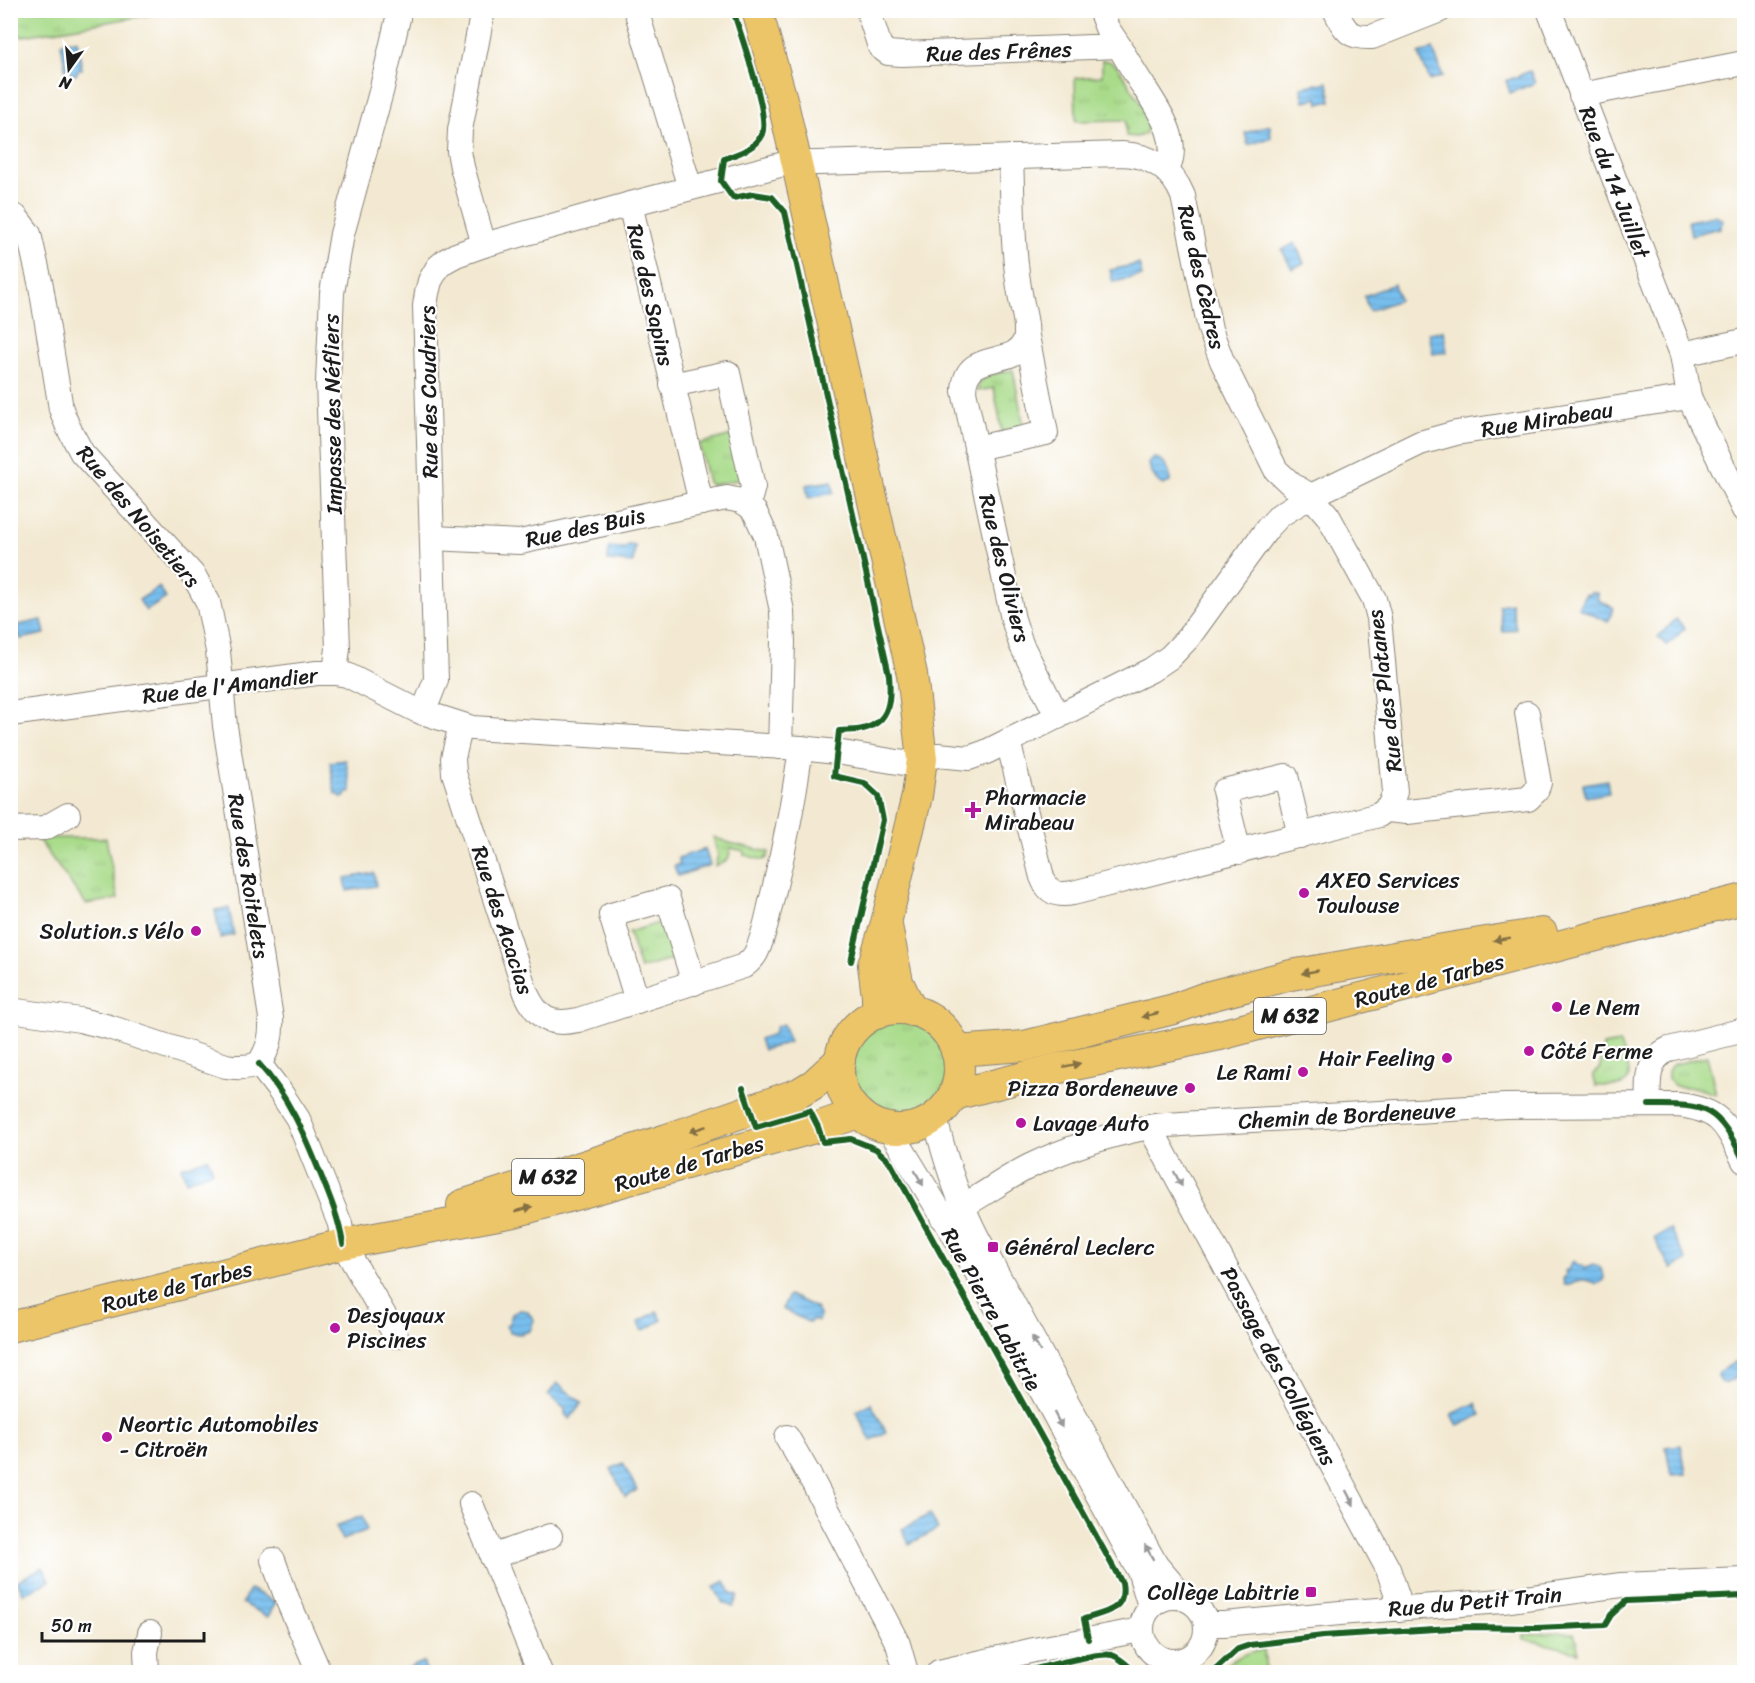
<svg xmlns="http://www.w3.org/2000/svg" width="1755" height="1683" viewBox="0 0 1755 1683" font-family="Sriracha,sans-serif">
	<defs>
		<pattern id="grass-tufts" width="24" height="20" patternUnits="userSpaceOnUse" patternTransform="scale(1.5)"><rect width="24" height="20" fill="#a9db8a"/><path d="M3 7l-1-3M5 7V3M7 7l1-3M15 17l-1-3M17 17v-4M19 17l1-3" fill="none" stroke="#91bb76"/></pattern>
		<pattern id="water-rules" width="6" height="5" patternUnits="userSpaceOnUse" patternTransform="scale(1.5)"><rect width="6" height="5" fill="#78bfef"/><path d="M0 2.5h6" fill="none" stroke="#67a4cc"/></pattern>
	</defs>
	<rect width="100%" height="100%" fill="#fff"/>
	<filter id="ink" filterUnits="userSpaceOnUse"><feTurbulence type="fractalNoise" baseFrequency=".0167" numOctaves="2"/><feDisplacementMap in="SourceGraphic" scale="12" xChannelSelector="R" yChannelSelector="G"/><feConvolveMatrix kernelMatrix="1 2 1 2 8 2 1 2 1" color-interpolation-filters="sRGB"/></filter>
	<filter id="wash" filterUnits="userSpaceOnUse"><feTurbulence type="fractalNoise" baseFrequency=".008" numOctaves="4" result="noise"/><feDisplacementMap in="SourceGraphic" scale="24" xChannelSelector="R" yChannelSelector="G"/><feGaussianBlur stdDeviation="1.35" result="paint"/><feColorMatrix in="noise" values="0 0 0 0 0 0 0 0 0 0 0 0 0 0 0 0 0 1.4 0 .05"/><feComposite in="paint" operator="in"/></filter>
	<g filter="url(#wash)">
		<rect width="100%" height="100%" fill="#f3e9d2"/>
		<g fill="url(#grass-tufts)" stroke="#627c53" stroke-width="1.5">
			<path d="M11,10H158V11L149,15L11,38Z"/>
			<path d="M1102,60L1109,61L1118,67L1146,111L1149,124L1145,134L1137,137L1126,136V120L1076,121L1075,78L1102,76Z"/>
			<path d="M1013,370L1024,427L1002,432L994,388L977,391C980,373 998,373 1013,370Z"/>
			<path d="M736,434L743,479L711,485L708,482L699,444Z"/>
			<path d="M713,837L730,843L769,852L767,858L763,860L744,855V851L731,848L728,860L715,866L718,855Z"/>
			<path d="M37,838H106L118,899L86,904Z"/>
			<path d="M665,921L677,958L640,969L629,932Z"/>
			<circle cx="899" cy="1068" r="49"/>
			<path d="M1619,1043C1624,1056 1641,1085 1615,1086C1608,1087 1602,1085 1596,1086L1593,1074L1600,1068L1603,1046Z"/>
			<path d="M1707,1056L1716,1094L1696,1088L1675,1086L1668,1079V1071L1672,1065Z"/>
			<path d="M1574,1633L1577,1642L1578,1652L1524,1639V1634Z"/>
			<path d="M1264,1650L1266,1670L1250,1672L1245,1667H1240L1233,1672H1220C1232,1658 1245,1652 1264,1650Z"/>
		</g>
		<g fill="url(#water-rules)" stroke="#4a6e86" stroke-width="1.5">
			<path d="M77,40L82,69H79L76,75H73L69,71L66,72L61,43Z"/>
			<path d="M1433,49L1443,76L1430,81L1419,54Z"/>
			<path d="M1530,71L1535,83L1510,93L1506,81Z"/>
			<path d="M1328,82L1331,101L1319,104L1318,98L1304,101L1301,87Z"/>
			<path d="M1270,125L1271,138L1248,145L1245,133Z"/>
			<path d="M1717,215L1718,218L1723,219L1722,224L1719,226L1720,228L1691,235L1688,221Z"/>
			<path d="M1295,243L1304,263L1292,269L1282,250Z"/>
			<path d="M1139,264L1142,276L1113,282L1110,270Z"/>
			<path d="M1394,284L1399,300L1369,311L1364,296Z"/>
			<path d="M1444,331L1447,352L1433,354L1429,333Z"/>
			<path d="M1154,458C1164,458 1171,472 1170,482L1163,485C1156,482 1149,470 1149,462Z"/>
			<path d="M832,481L834,493L808,498L806,485Z"/>
			<path d="M628,545L635,546L633,563L608,561L609,547L625,548Z"/>
			<path d="M159,587L166,598L146,611L139,600Z"/>
			<path d="M1591,592L1597,593L1598,600L1614,608L1608,622L1578,608L1585,594L1588,595Z"/>
			<path d="M1511,603L1516,629L1503,632L1499,605Z"/>
			<path d="M1676,619L1685,628L1667,646L1658,637Z"/>
			<path d="M42,620L45,634L20,639L17,625Z"/>
			<path d="M346,760L351,792H348L346,796L342,798L338,794H335L330,762Z"/>
			<path d="M1607,780L1609,793L1586,797L1583,784Z"/>
			<path d="M705,849L710,865L678,876L674,866L680,864L678,858Z"/>
			<path d="M374,873L376,886L347,891L345,878Z"/>
			<path d="M229,908L234,935L220,938L215,910Z"/>
			<path d="M783,1024L790,1042L763,1050L759,1039L774,1034L776,1027Z"/>
			<path d="M208,1158L213,1171L186,1181L181,1167Z"/>
			<path d="M1670,1229L1687,1261L1671,1269L1654,1238Z"/>
			<path d="M1574,1261L1578,1265H1582L1584,1269L1593,1265L1600,1267L1604,1276L1603,1281L1597,1284C1591,1282 1585,1278 1578,1281C1572,1283 1572,1286 1565,1285L1563,1279L1566,1275L1565,1271L1569,1269L1570,1264Z"/>
			<path d="M789,1295L817,1308L816,1310L820,1316L818,1321L811,1320L810,1323L782,1309Z"/>
			<path d="M520,1310L527,1311L534,1320L530,1331L521,1334L510,1333L506,1326L509,1323L512,1314Z"/>
			<path d="M657,1311L662,1320L643,1331L638,1322Z"/>
			<path d="M1735,1362L1740,1363L1743,1370L1742,1374L1725,1384L1721,1382L1718,1376L1719,1372Z"/>
			<path d="M557,1383L582,1403L570,1419L565,1415V1409L548,1395Z"/>
			<path d="M871,1403L886,1432L871,1441L856,1411Z"/>
			<path d="M1476,1403L1481,1415L1458,1426L1452,1414Z"/>
			<path d="M1681,1445L1686,1474L1671,1475L1666,1447Z"/>
			<path d="M623,1463L637,1490L625,1497L611,1469Z"/>
			<path d="M930,1514L938,1529L909,1544L902,1529Z"/>
			<path d="M362,1516L367,1530L342,1540L336,1526Z"/>
			<path d="M43,1567L50,1581L24,1594L17,1581Z"/>
			<path d="M725,1581L731,1593L738,1595L733,1607L723,1603L714,1587Z"/>
			<path d="M250,1589L276,1602L268,1617L242,1603Z"/>
			<path d="M423,1662L427,1672H399Z"/>
		</g>
	</g>
	<g filter="url(#ink)">
		<g fill="none" stroke-linecap="round" stroke-linejoin="round">
			<g stroke="#888277" stroke-width="26">
				<g id="minor">
					<path d="M483,10L460,130L459,151L462,167L484,245"/>
					<path d="M636,10L690,188"/>
					<path d="M868,10L880,47L888,53L902,54L1119,46L1107,28L1100,10"/>
					<path d="M1335,10C1345,30 1348,38 1372,37L1440,10"/>
					<path d="M1549,10L1682,354"/>
					<path d="M1119,46C1127,60 1135,74 1144,87C1159,111 1182,141 1167,170"/>
					<path d="M1581,95L1744,63"/>
					<path d="M1011,157C1013,205 1012,252 1021,299C1023,311 1029,328 1025,340C1015,370 965,347 964,391L1013,619L1021,644L1058,717"/>
					<path d="M630,204L701,503L727,498L741,501L748,505L755,512L766,536L782,611L783,642L780,747"/>
					<path d="M10,215L16,217L29,234L41,286L61,409L68,427L82,453L194,576L208,602L218,651L225,726L271,1018C272,1036 269,1048 259,1064"/>
					<path d="M672,385L728,373L753,487L748,505"/>
					<path d="M1689,397L1744,510"/>
					<path d="M976,448L1046,433L1026,331"/>
					<path d="M432,538L520,542L701,503"/>
					<path d="M335,673L338,648L328,382L332,293L342,234L381,92L398,18"/>
					<path d="M10,714L317,673H335L347,675L416,710L472,728L801,748L836,752L904,763L938,755L969,758L986,752L1151,670L1170,657L1188,638L1267,529L1280,515L1311,496L1292,485L1276,470L1222,361L1210,329L1183,196C1172,169 1151,155 1122,154L784,164L630,204L484,245L456,255L445,261L438,267L430,281L427,293L425,306L436,680L423,713"/>
					<path d="M461,725L453,758L454,773L526,993C538,1019 550,1026 578,1020L744,966C749,962 753,959 756,953C765,935 768,913 773,894C785,846 794,798 801,748"/>
					<path d="M1008,741L1042,877C1048,893 1057,896 1073,893L1379,815L1389,807L1395,792L1379,618L1374,599L1328,516L1311,496L1420,443L1456,433L1689,397L1682,354L1744,341"/>
					<path d="M1387,810L1407,812L1528,799L1536,791L1539,783L1527,713"/>
					<path d="M10,829L45,828L68,815"/>
					<path d="M1239,852L1224,791L1286,776L1300,836"/>
					<path d="M637,1001L611,915L668,899L694,983"/>
					<path d="M10,1010L80,1020L109,1027L226,1066C238,1068 247,1068 259,1064"/>
					<path d="M259,1064L279,1090L298,1119L340,1224L343,1244L396,1336"/>
					<path d="M1649,1105C1648,1083 1646,1059 1669,1049L1744,1030"/>
					<path d="M935,1118C945,1159 958,1201 978,1239L1156,1565L1184,1598"/>
					<path d="M1150,1127L1388,1569L1398,1598L1399,1609"/>
					<path d="M889,1128L984,1284L1140,1573L1150,1606"/>
					<path d="M942,1217C973,1203 1000,1181 1030,1166C1067,1148 1109,1135 1149,1127C1160,1125 1171,1125 1181,1124L1505,1106L1678,1105C1722,1110 1726,1125 1744,1161"/>
					<path d="M787,1437L813,1482L898,1644L906,1672"/>
					<path d="M471,1504L540,1672"/>
					<path d="M492,1557L550,1536"/>
					<path d="M273,1560L288,1601L319,1672"/>
					<circle cx="1174" cy="1629" r="32"/>
					<path d="M1206,1624H1224L1351,1612L1503,1601L1621,1585L1744,1580"/>
					<path d="M147,1672L146,1652L150,1633"/>
					<path d="M939,1672L1034,1650L1141,1630"/>
				</g>
			</g>
			<g stroke="#888277" stroke-width="32">
				<g id="major">
					<path d="M757,10L783,103L912,674L922,759L917,796L886,923L873,965L877,996V1014"/>
					<path d="M887,926L898,982L912,1011"/>
					<circle cx="899" cy="1069" r="60"/>
					<path d="M956,1051L1024,1046L1174,1009L1206,997L1291,975L1400,956L1542,933"/>
					<path d="M954,1095L1055,1069L1220,1035L1623,929L1744,899"/>
					<path d="M462,1205L667,1139L799,1093L814,1084L840,1060"/>
					<path d="M10,1327L343,1244L514,1212L818,1127L858,1113"/>
				</g>
			</g>
			<use href="#minor" stroke="#fff" stroke-width="24"/>
			<use href="#major" stroke="#edc569" stroke-width="30"/>
			<g stroke="#fff" stroke-width="10">
				<g id="cycleway">
					<path d="M733,10C740,33 770,116 762,134C755,149 739,153 724,159L721,181L733,198L753,194L772,197L785,212L889,675C891,698 891,722 863,729C856,731 847,730 839,731L834,776L864,783L878,796L883,820L851,961"/>
					<path d="M259,1064C288,1096 304,1133 320,1173C330,1197 339,1219 343,1244"/>
					<path d="M743,1088L756,1127L810,1111L818,1127L823,1142L851,1139L876,1149L890,1162L1122,1583C1127,1611 1105,1612 1084,1619L1088,1639"/>
					<path d="M1649,1105C1709,1104 1717,1107 1744,1161"/>
					<path d="M1024,1672C1042,1668 1098,1651 1112,1655C1121,1658 1128,1666 1135,1672"/>
					<path d="M1213,1672L1238,1649L1250,1645L1323,1636L1467,1627L1536,1628L1605,1625L1611,1615L1626,1601L1744,1596"/>
				</g>
			</g>
			<use href="#cycleway" stroke="#1b5e20" stroke-width="6"/>
		</g>
		<defs><path id="oneway-solid" d="M-6-.8H1V-3.2L6.5 0L1 3.2V.8H-6Z" transform="scale(1.5)"/></defs>
		<g fill="#847042">
			<use href="#oneway-solid" transform="translate(1502 939) rotate(171)"/>
			<use href="#oneway-solid" transform="translate(1310 972) rotate(170)"/>
			<use href="#oneway-solid" transform="translate(1150 1015) rotate(166)"/>
			<use href="#oneway-solid" transform="translate(1072 1065) rotate(-12)"/>
			<use href="#oneway-solid" transform="translate(698 1129) rotate(161)"/>
			<use href="#oneway-solid" transform="translate(524 1209) rotate(-15)"/>
		</g>
		<g fill="#999">
			<use href="#oneway-solid" transform="translate(919 1178) rotate(60)"/>
			<use href="#oneway-solid" transform="translate(1178 1179) rotate(62)"/>
			<use href="#oneway-solid" transform="translate(1036 1344) rotate(-119)"/>
			<use href="#oneway-solid" transform="translate(1058 1420) rotate(62)"/>
			<use href="#oneway-solid" transform="translate(1350 1498) rotate(62)"/>
			<use href="#oneway-solid" transform="translate(1149 1552) rotate(-119)"/>
		</g>
	</g>
	<g fill="#b5179e" stroke="#fff" stroke-width="2">
		<path d="M970 801h6v6h6v6h-6v6h-6v-6h-6v-6h6z"/>
		<circle cx="1304" cy="893" r="6"/>
		<circle cx="196" cy="931" r="6"/>
		<circle cx="1557" cy="1007" r="6"/>
		<circle cx="1529" cy="1051" r="6"/>
		<circle cx="1447" cy="1058" r="6"/>
		<circle cx="1303" cy="1072" r="6"/>
		<circle cx="1190" cy="1088" r="6"/>
		<circle cx="1021" cy="1123" r="6"/>
		<rect x="987" y="1241" width="12" height="12" rx="3"/>
		<circle cx="335" cy="1328" r="6"/>
		<circle cx="107" cy="1437" r="6"/>
		<rect x="1305" y="1586" width="12" height="12" rx="3"/>
	</g>
	<g text-anchor="middle" stroke-width="4.5" stroke-linejoin="round" paint-order="stroke">
		<g fill="#fff" stroke="#606060" stroke-width="1.5">
			<rect x="1254" y="998" width="72" height="36" rx="4.5"/>
			<rect x="512" y="1159" width="72" height="36" rx="4.5"/>
		</g>
		<g font-size="21" font-weight="bold" fill="#1c1c1c">
			<text x="1290" y="1023">M 632</text>
			<text x="548" y="1184">M 632</text>
		</g>
		<g font-size="22" fill="#1c1c1c" stroke="#fff">
			<text transform="translate(999 51) rotate(-2)" y="8">Rue des Frênes</text>
			<text transform="translate(1615 182) rotate(69)" y="8">Rue du 14 Juillet</text>
			<text transform="translate(1202 277) rotate(77)" y="8">Rue des Cèdres</text>
			<text transform="translate(651 295) rotate(77)" y="8">Rue des Sapins</text>
			<text transform="translate(428 392) rotate(-91)" y="8">Rue des Coudriers</text>
			<text transform="translate(332 414) rotate(-91)" y="8">Impasse des Néfliers</text>
			<text transform="translate(1547 419) rotate(-9)" y="8">Rue Mirabeau</text>
			<text transform="translate(139 516) rotate(50)" y="8">Rue des Noisetiers</text>
			<text transform="translate(585 527) rotate(-12)" y="8">Rue des Buis</text>
			<text transform="translate(1005 568) rotate(76)" y="8">Rue des Oliviers</text>
			<text transform="translate(230 685) rotate(-7)" y="8">Rue de l'Amandier</text>
			<text transform="translate(1384 691) rotate(-97)" y="8">Rue des Platanes</text>
			<text transform="translate(249 876) rotate(81)" y="8">Rue des Roitelets</text>
			<text transform="translate(503 920) rotate(72)" y="8">Rue des Acacias</text>
			<text transform="translate(1429 980) rotate(-15)" y="8">Route de Tarbes</text>
			<text transform="translate(1347 1115) rotate(-3)" y="8">Chemin de Bordeneuve</text>
			<text transform="translate(689 1163) rotate(-16)" y="8">Route de Tarbes</text>
			<text transform="translate(177 1286) rotate(-14)" y="8">Route de Tarbes</text>
			<text transform="translate(992 1309) rotate(61)" y="8">Rue Pierre Labitrie</text>
			<text transform="translate(1279 1366) rotate(62)" y="8">Passage des Collégiens</text>
			<text transform="translate(1475 1601) rotate(-5)" y="8">Rue du Petit Train</text>
		</g>
		<g font-size="22" fill="#1c1c1c" stroke="#fff" text-anchor="start">
			<text x="985" y="805">Pharmacie<tspan x="985" dy="25">Mirabeau</tspan></text>
			<text x="1316" y="888">AXEO Services<tspan x="1316" dy="25">Toulouse</tspan></text>
			<text x="184" y="939" text-anchor="end">Solution.s Vélo</text>
			<text x="1569" y="1015">Le Nem</text>
			<text x="1541" y="1059">Côté Ferme</text>
			<text x="1435" y="1066" text-anchor="end">Hair Feeling</text>
			<text x="1291" y="1080" text-anchor="end">Le Rami</text>
			<text x="1178" y="1096" text-anchor="end">Pizza Bordeneuve</text>
			<text x="1033" y="1131">Lavage Auto</text>
			<text x="1005" y="1255">Général Leclerc</text>
			<text x="347" y="1323">Desjoyaux<tspan x="347" dy="25">Piscines</tspan></text>
			<text x="119" y="1432">Neortic Automobiles<tspan x="119" dy="25">- Citroën</tspan></text>
			<text x="1299" y="1600" text-anchor="end">Collège Labitrie</text>
		</g>
	</g>
	<rect width="1755" height="1683" fill="none" stroke="#fff" stroke-width="36"/>
	<g transform="translate(69 69) rotate(195)" stroke="#ffffff" stroke-width="4.5" paint-order="stroke">
	<path d="M0-4.5L10 22L0 15L-10 22Z" fill="#1c1c1c"/>
	<text y="-9" font-size="16" font-weight="bold" text-anchor="middle" fill="#1c1c1c">N</text>
	</g>
	<path d="M42 1632v9h162v-9" fill="none" stroke="#1c1c1c" stroke-width="3"/>
	<text x="51" y="1632" font-size="18" fill="#1c1c1c" stroke="#ffffff" stroke-width="4.5" paint-order="stroke">50 m</text>
</svg>
